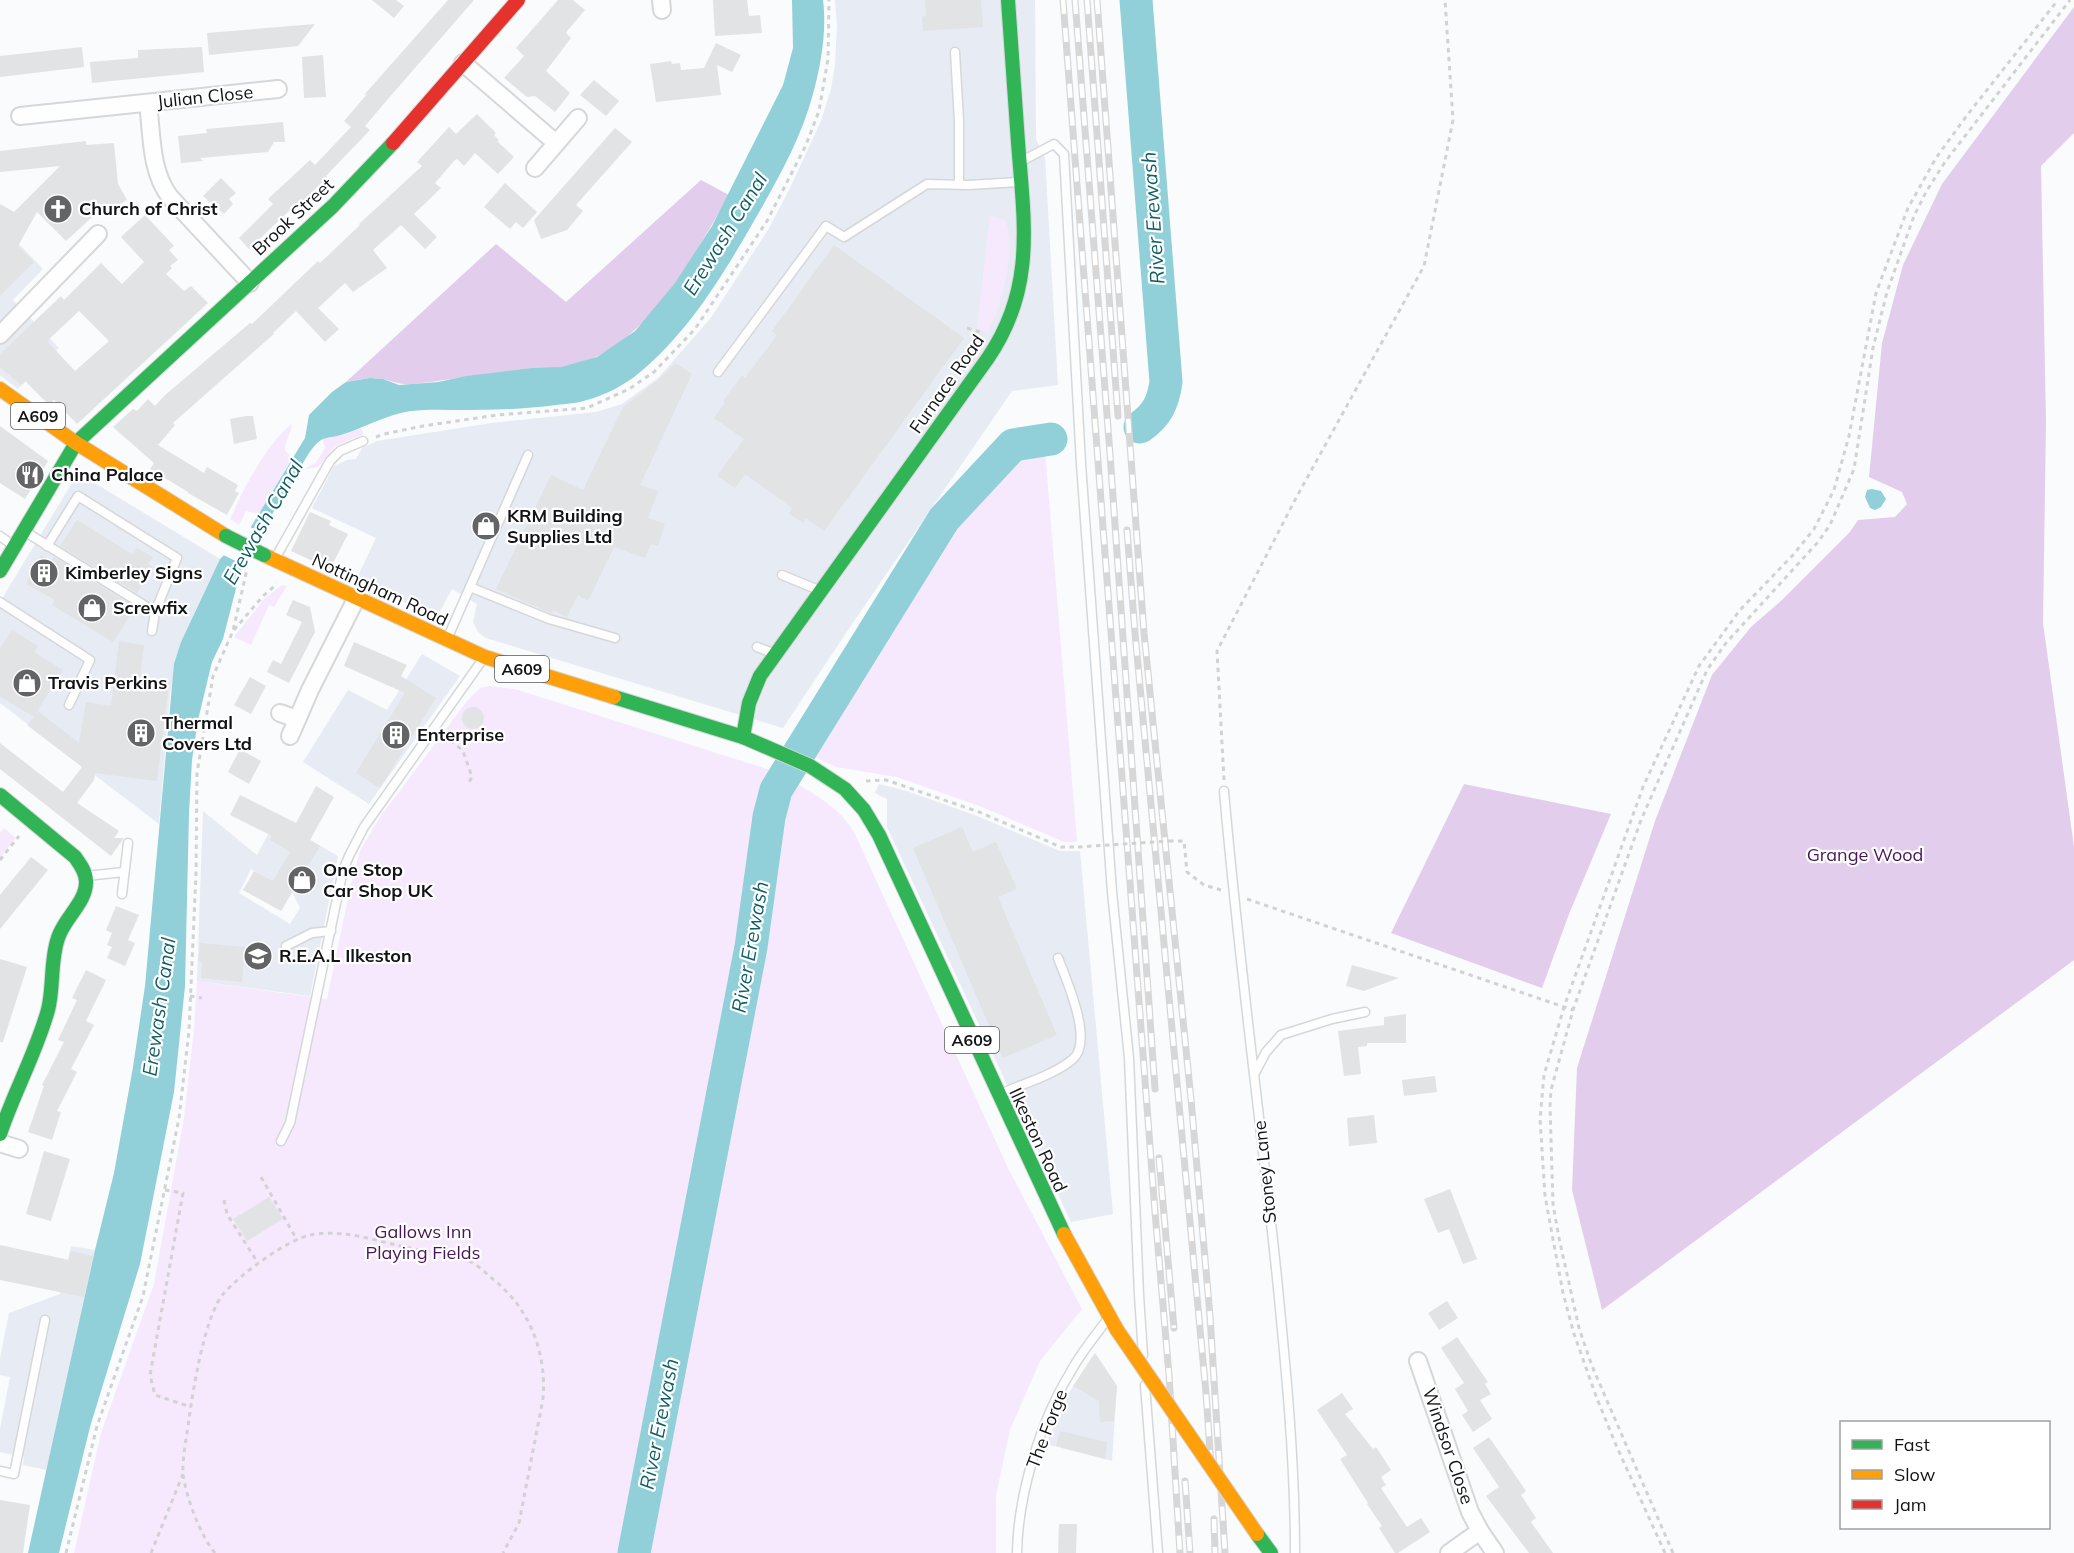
<svg xmlns="http://www.w3.org/2000/svg" width="2074" height="1553" viewBox="0 0 2074 1553" font-family="Mulish,sans-serif">
	<rect width="100%" height="100%" fill="#f9fbfd"/>
	<g fill="#e7ebf3" fill-rule="evenodd">
		<path d="M835,0H1035L1036,139L1045,158L1058,385L1012,391L852,624L783,728L486,638L478,632L473,622L477,604L452,589L439,613L434,616L356,580L376,538L312,508L334,466L347,460L356,459L362,448L377,441L492,423L596,412L622,404L658,378L710,319L768,230L789,190L821,121L831,89L835,65L837,25Z"/>
		<path d="M18,243L43,269L13,300L59,348L18,389L0,375V260Z"/>
		<path d="M78,473L220,559L181,642L170,694L159,824L0,703V602Z"/>
		<path d="M422,654L460,676L369,804L303,762L348,690L387,710Z"/>
		<path d="M879,784L907,791L977,816L1060,851H1080L1113,1214L1071,1222L887,827V799L875,793Z"/>
		<path d="M203,811L257,855L276,820L338,856L310,996L197,981ZM251,869L292,892L300,908L290,924L239,893Z"/>
		<path d="M71,1246L95,1250L47,1470L23,1465L24,1457L0,1452V1429L10,1377L0,1375V1358L9,1313L60,1294Z"/>
		<path d="M1095,1353L1117,1386L1112,1461L1046,1444L1067,1396Z"/>
	</g>
	<g fill="#f6e9fe">
		<path d="M990,216L1005,220C1018,244 1001,311 987,333L977,328Z"/>
		<path d="M292,424C291,434 285,440 285,450L292,458L259,514L246,511L239,525L230,519C242,492 267,442 292,424Z"/>
		<path d="M361,428L364,434L335,446L318,467L306,469L309,466L316,463L325,448L322,438L343,435Z"/>
		<path d="M1045,450L1077,842H1064L982,807L897,777L836,767L815,757L829,736L902,605L1006,459L1020,452Z"/>
		<path d="M282,585L287,586L274,607L269,605L251,645L234,637L265,598Z"/>
		<path d="M489,686L515,689L770,770L756,807L751,839L740,937L625,1553H74L101,1433L154,1284L184,1118L194,1029L197,981L327,999L351,884L360,851L378,820L467,701L480,688Z"/>
		<path d="M796,783C819,797 840,809 854,832L1008,1168L1082,1309L1040,1361L1010,1430L996,1495V1553H648L657,1478L719,1172L762,940L780,823L788,795Z"/>
		<path d="M4,828L16,838L0,858V833Z"/>
	</g>
	<g fill="#e2cdec">
		<path d="M2074,7V133L2041,166L2046,422L2043,623L2074,847V960L1602,1310L1572,1190L1577,1068L1655,821L1712,675L1751,627L1782,600L1850,532L1858,520L1895,517L1907,504L1902,492L1869,477L1882,343L1903,265L1942,184Z"/>
		<path d="M701,180L729,195C695,253 659,324 598,356C571,371 526,369 495,373C468,376 441,381 413,384C399,385 396,382 382,379C370,377 358,380 346,382L496,244L566,302Z"/>
		<path d="M1464,784L1611,814L1569,914L1542,988L1391,933Z"/>
	</g>
	<g fill="#91d0d9">
		<path d="M792,0H823C827,30 821,65 813,94C801,139 777,181 754,221C723,275 688,333 639,373C625,385 605,395 587,400C578,403 566,404 556,405C526,409 496,410 466,410C447,410 429,409 411,411C389,414 367,426 347,433C326,441 324,432 309,453L247,556L240,573L223,639L212,662L198,720L192,760L189,813L185,986L174,1092L140,1264L90,1427L59,1553H28L95,1250L114,1173L133,1067L145,986L174,664L181,642L220,559L249,530L305,438L309,415L332,392L346,382L370,378L383,379L399,385L438,382L466,376L532,368L561,367L597,357L635,331L675,283L712,226L783,85L793,48Z"/>
		<path d="M1872,489L1881,491L1886,499L1881,507L1875,510L1870,508L1865,497L1867,490Z"/>
	</g>
	<path fill="#f9fbfd" d="M248,526L264,534L246,566L221,554Z"/>
	<g fill="none" stroke-linecap="round" stroke-linejoin="round">
		<g stroke="#91d0d9" stroke-width="33">
			<path d="M1136,0L1166,382C1163,403 1157,415 1140,427"/>
			<path d="M634,1553L751,947L769,817L776,790L944,519L1013,445L1051,439"/>
		</g>
	</g>
	<g fill="#e1e3e5" fill-rule="evenodd">
		<path d="M372,0H396L404,6L394,18Z"/>
		<path d="M448,0H474L388,99L365,126L370,130L326,176L327,177L300,205L292,212L290,210L249,249L239,238L273,204L268,199L310,160L315,165L351,127L344,121L367,94L364,95Z"/>
		<path d="M558,0H573L585,10L567,31L566,33L571,38L546,71L570,93L555,112L535,96L527,97L504,78L524,56L516,48Z"/>
		<path d="M713,0H747L749,16L760,15L762,33L715,36Z"/>
		<path d="M925,0H981L983,27L923,31L922,17L926,16Z"/>
		<path d="M315,24L298,46L209,55L207,33Z"/>
		<path d="M716,43L741,55L732,72L717,65L721,95L656,102L650,64L671,61L672,64L680,63L681,70L704,68Z"/>
		<path d="M82,47L84,67L0,77V56Z"/>
		<path d="M202,47L204,72L92,83L90,62L138,58V50Z"/>
		<path d="M323,55L326,97L304,98L302,57Z"/>
		<path d="M594,80L619,101L606,116L580,95Z"/>
		<path d="M477,114L496,133L494,135L499,140L497,141L514,157L498,174L475,153L464,166L457,159L455,160L435,183L441,188L414,214L437,237L425,249L401,225L373,250L387,268L353,292L345,283L318,308L339,329L325,342L296,311L273,333L274,334L173,423L175,425L158,445L204,473L207,467L238,485L235,491L239,493L227,515L188,493V492L150,469L154,463L113,427L133,409L137,411L148,399L155,406L164,396L250,323L252,324L318,261L320,263L360,225L359,224L422,166L417,162L449,127L456,134Z"/>
		<path d="M283,122L285,142H274L268,152L200,158L203,161L181,163L178,136L207,133L206,129Z"/>
		<path d="M615,128L632,142L576,205L583,211L567,230L541,239L534,220Z"/>
		<path d="M86,141V145L114,143L118,184L127,200L104,214L101,209L66,241L37,212L18,246L34,262L0,296V204L14,212L60,166L0,172V151Z"/>
		<path d="M221,178L236,193L229,199L233,204L224,214L203,196Z"/>
		<path d="M505,183L537,212L523,228L516,222L510,229L484,207Z"/>
		<path d="M145,215L174,246L169,250L178,260L170,266L172,268L166,274L184,291L191,286L208,303L77,424L54,400L49,405L25,381L21,385L0,367V354L61,296L64,300L101,263L122,284L144,262L121,237ZM79,311L109,341L75,371L47,341Z"/>
		<path d="M834,245L964,338L824,531L806,518L803,523L789,514L792,508L745,474L735,488L717,476L744,439L714,418L725,403L723,401L742,375L745,378L777,335L772,331Z"/>
		<path d="M675,363L692,374L640,485L658,491L648,518L665,524L658,546L651,544L645,558L614,547L588,601L578,595L567,617L553,610L551,613L496,589L551,475L583,490L623,407L659,379Z"/>
		<path d="M246,416H253L257,439L234,444L230,419Z"/>
		<path d="M0,426L48,461L25,499L0,483Z"/>
		<path d="M310,512L331,521L329,525L348,534L330,569L291,551Z"/>
		<path d="M77,520L133,555L137,548L153,557L148,564L153,567L137,593L60,546Z"/>
		<path d="M41,555L51,561L54,557L130,604L128,608L133,611L113,642L52,605L55,600L26,584Z"/>
		<path d="M293,600L310,607L315,632L289,683L267,672L273,660L281,664L302,622L286,615Z"/>
		<path d="M12,630L38,646L34,652L63,670L34,716L38,711L79,743L86,702L111,706L119,641L144,645L140,679L169,683L157,781L95,773L94,780L77,803L119,831L114,838H124L111,856L0,769V743L63,792L82,767L27,725L34,717L0,696V648Z"/>
		<path d="M354,642L407,665L401,676L436,698L380,788L356,773L405,693L344,666Z"/>
		<path d="M250,677L266,686L251,714L234,705Z"/>
		<circle cx="473" cy="718" r="11"/>
		<path d="M240,749L261,761L249,784L228,772Z"/>
		<path d="M316,786L334,797L310,840L320,846L281,911L243,890L254,871L273,881L290,852L270,840L272,836L230,815L240,795L296,823Z"/>
		<path d="M962,827L973,852L996,842L1017,889L998,897L1057,1035L1003,1058L913,848Z"/>
		<path d="M31,857L48,870L0,929V895Z"/>
		<path d="M116,906L139,915L128,940L135,943L125,966L107,958L112,947L107,945L112,933L106,930Z"/>
		<path d="M200,943L245,947L242,982L201,978L202,962L198,961Z"/>
		<path d="M0,959L27,967L3,1042H0Z"/>
		<path d="M1352,965L1399,978L1364,991L1346,986Z"/>
		<path d="M86,970L106,980L86,1021L94,1025L71,1069L77,1072L57,1111L61,1112L52,1140L28,1132L44,1086L42,1085L64,1042L58,1040L77,1000L72,998Z"/>
		<path d="M1406,1014V1043H1367V1046L1358,1047L1361,1074L1344,1076L1338,1031L1384,1025V1017Z"/>
		<path d="M1435,1076L1437,1092L1404,1096L1402,1080Z"/>
		<path d="M1374,1115L1377,1143L1349,1146L1347,1118Z"/>
		<path d="M44,1151L70,1159L51,1221L26,1214Z"/>
		<path d="M1450,1189L1477,1259L1463,1264L1449,1229L1438,1233L1424,1199Z"/>
		<path d="M269,1197L283,1219L247,1241L233,1219Z"/>
		<path d="M0,1245L69,1260L71,1251L93,1256L84,1297L0,1280Z"/>
		<path d="M1447,1301L1458,1318L1439,1330L1428,1313Z"/>
		<path d="M1457,1337L1488,1382L1485,1384L1491,1394L1480,1400L1492,1419L1473,1432L1462,1415L1468,1411L1455,1389L1464,1383L1441,1348Z"/>
		<path d="M1095,1353L1117,1386L1114,1421L1100,1422L1099,1401L1073,1386Z"/>
		<path d="M1342,1393L1353,1409L1345,1414L1373,1449L1376,1447L1391,1470L1381,1477L1386,1485L1381,1488L1407,1527L1421,1518L1430,1532L1398,1553H1395L1379,1528L1382,1526L1367,1504L1368,1503L1340,1459L1347,1455L1317,1410Z"/>
		<path d="M1060,1431L1107,1442L1105,1459L1056,1446Z"/>
		<path d="M1489,1437L1526,1491L1521,1495L1536,1518L1531,1522L1553,1553H1529L1486,1496L1499,1487L1473,1448Z"/>
		<path d="M0,1500L30,1505L23,1553H0Z"/>
		<path d="M1059,1524H1077L1076,1553H1058Z"/>
	</g>
	<g fill="none" stroke-linecap="round" stroke-linejoin="round">
		<g stroke="#d5d7d9" stroke-width="11">
			<g id="lane">
				<path d="M955,52L959,121V184"/>
				<path d="M1020,162L1054,144L1064,154L1081,464L1112,892L1129,1058L1139,1295L1143,1355"/>
				<path d="M718,372L826,226L844,237L927,184L969,185L1020,182"/>
				<path d="M24,531L155,612"/>
				<path d="M0,536L14,546"/>
				<path d="M47,546L78,496L177,558L155,612L152,631"/>
				<path d="M276,557L330,461L340,451L363,441"/>
				<path d="M782,575L821,591"/>
				<path d="M470,587L549,619L615,638"/>
				<path d="M0,602L90,660L69,705"/>
				<path d="M448,637L528,455"/>
				<path d="M757,647L773,653"/>
				<path d="M1224,791C1238,954 1260,1115 1277,1278C1286,1369 1295,1460 1295,1553"/>
				<path d="M86,876L124,872"/>
				<path d="M122,894L128,843"/>
				<path d="M286,946L312,933L331,931"/>
				<path d="M1255,1073L1266,1052L1281,1035L1332,1019L1365,1012"/>
				<path d="M1002,1093C1025,1083 1054,1075 1073,1059C1094,1041 1066,979 1058,958"/>
				<path d="M281,1141L290,1123L343,870L350,854L364,827L483,659"/>
				<path d="M1145,1385L1158,1553"/>
				<path d="M0,1471L14,1474L45,1320"/>
				<path d="M1017,1553C1018,1495 1040,1422 1070,1373C1080,1354 1094,1337 1107,1320"/>
			</g>
		</g>
		<g stroke="#d5d7d9" stroke-width="20">
			<g id="street">
				<path d="M661,0L662,10"/>
				<path d="M463,63L556,143"/>
				<path d="M148,103C152,134 150,171 170,197L250,283"/>
				<path d="M20,116L278,89"/>
				<path d="M535,168L578,118"/>
				<path d="M0,335L98,234"/>
				<path d="M280,713L297,719"/>
				<path d="M290,736L310,690L356,599"/>
				<path d="M0,1143L19,1149"/>
				<path d="M1418,1361L1470,1512L1480,1531L1495,1553"/>
				<path d="M1449,1553L1480,1531"/>
			</g>
		</g>
		<g stroke="#d5d7d9" stroke-width="16">
			<g id="fast">
				<path d="M0,571L76,443L333,206L393,143"/>
				<path d="M614,697L743,737L810,766L845,789L864,810L879,835L1064,1234"/>
				<path d="M743,737L749,703L760,676L988,358C1036,288 1024,222 1018,142C1015,94 1011,47 1008,0"/>
				<path d="M0,795L75,857C80,864 86,872 86,881C87,902 64,918 58,938C50,961 54,987 48,1010C36,1053 14,1092 0,1134"/>
				<path d="M1257,1534L1271,1553"/>
			</g>
		</g>
		<g stroke="#d5d7d9" stroke-width="16">
			<g id="slow">
				<path d="M0,389L76,443L226,536"/>
				<path d="M264,555L485,657L614,697"/>
				<path d="M1064,1234L1117,1330"/>
			</g>
		</g>
		<g stroke="#d5d7d9" stroke-width="16">
			<path id="jam" d="M393,143L518,0"/>
		</g>
		<g stroke="#d2d2d2" stroke-width="3" stroke-dasharray="4.5 4.5" stroke-linecap="butt">
			<path d="M967,328L983,333"/>
			<path d="M376,437L384,434L423,426L497,415L587,408L629,389L654,372L695,329L767,221L806,145L819,111L828,59L829,0"/>
			<path d="M234,630L263,596L277,584"/>
			<path d="M444,734L463,751L472,777L469,782"/>
			<path d="M1224,780L1217,651L1296,498L1424,266L1453,120L1445,0"/>
			<path d="M866,781L886,780L979,812L1061,847H1078"/>
			<path d="M1169,841H1184L1187,872L1204,885L1221,890"/>
			<path d="M0,860L19,836"/>
			<path d="M1247,899L1573,1010"/>
			<path d="M190,996L202,998"/>
			<path d="M261,1177L297,1240"/>
			<path d="M165,1190L183,1193L150,1375L155,1395L191,1407"/>
			<path d="M224,1200L227,1214L258,1263"/>
			<path d="M66,1553L97,1426L143,1296L179,1118L189,1031L196,873L197,773L213,676L233,631L247,569"/>
			<path d="M151,1553L183,1474"/>
			<path d="M215,1553C200,1535 186,1497 183,1474C182,1458 187,1435 189,1419C193,1390 205,1314 224,1293C241,1274 285,1241 310,1235C339,1229 372,1239 400,1246C422,1251 450,1254 471,1262C477,1265 484,1271 489,1276C528,1305 547,1350 543,1399L519,1523L503,1553"/>
			<path d="M1665,1553L1616,1445L1596,1396L1574,1334L1563,1293L1545,1196L1540,1119L1544,1075L1564,1007L1643,787L1699,666L1740,610L1793,555L1814,529L1834,490L1849,436L1876,293L1908,208L1936,158L1968,114L2058,0"/>
			<path d="M1673,1553L1592,1366L1579,1328L1559,1238L1553,1204L1550,1106L1551,1090L1573,1010L1641,820L1707,670L1726,643L1818,542L1830,525L1854,469L1873,348L1887,292L1914,216L1926,192L1945,162L2070,0"/>
		</g>
		<use href="#lane" stroke="#fefeff" stroke-width="8"/>
		<use href="#street" stroke="#fefeff" stroke-width="16"/>
		<use href="#fast" stroke="#30b455" stroke-width="14"/>
		<use href="#slow" stroke="#ff9f0a" stroke-width="14"/>
		<use href="#jam" stroke="#e5322d" stroke-width="14"/>
		<g stroke="#d7d7d8" stroke-width="7">
			<g id="rail">
				<path d="M1063,0L1155,1212L1169,1375L1180,1553"/>
				<path d="M1075,0L1110,454L1155,1089"/>
				<path d="M1087,0L1118,416"/>
				<path d="M1097,0L1144,633L1191,1099L1210,1316L1225,1553"/>
				<path d="M1127,530L1135,633L1206,1393L1211,1465"/>
				<path d="M1159,1158L1174,1328"/>
				<path d="M1185,1481L1190,1553"/>
				<path d="M1214,1519L1215,1553"/>
			</g>
		</g>
		<use href="#rail" stroke="#fff" stroke-width="4.5" stroke-dasharray="14" stroke-linecap="butt"/>
		<g stroke="#d5d7d9" stroke-width="16" stroke-linecap="butt">
			<path id="fast-bridge" d="M226,536L264,555"/>
		</g>
		<g stroke="#d5d7d9" stroke-width="16" stroke-linecap="butt">
			<path id="slow-bridge" d="M1117,1330L1257,1534"/>
		</g>
		<path stroke="#d2d2d2" stroke-width="3" stroke-dasharray="4.5 4.5" stroke-linecap="butt" d="M1078,847L1169,841"/>
		<use href="#fast-bridge" stroke="#30b455" stroke-width="14"/>
		<use href="#slow-bridge" stroke="#ff9f0a" stroke-width="14"/>
	</g>
	<defs>
		<g id="church-disc" transform="scale(1.5)"><circle r="9.5" fill="#636466" stroke="#fff"/><path d="M-1.2-6h2.4v3.5h3.3v2.4h-3.3V6h-2.4V-.1h-3.3v-2.4h3.3Z" fill="#fff"/></g>
		<g id="restaurant-disc" transform="scale(1.5)"><circle r="9.5" fill="#636466" stroke="#fff"/><path d="M-5-6h1v4h1v-4h1v4h1v-4h1v5L-1.5 .5V6h-2V.5L-5-1ZM5-6V6H3V1.5H1.5Q1.5-4 5-6Z" fill="#fff"/></g>
		<g id="shop-disc" transform="scale(1.5)"><circle r="9.5" fill="#636466" stroke="#fff"/><path d="M-5-2.5h2.3a2.7 3.5 0 0 1 5.4 0H5L5.5 6h-11ZM-1.5-2.5h3a1.5 2.3 0 0 0-3 0Z" fill="#fff"/></g>
		<g id="building-disc" transform="scale(1.5)"><circle r="9.5" fill="#636466" stroke="#fff"/><path d="M-4-6H4V6H1V3H-1V6H-4ZM-2.5-4.3h1.7v1.8h-1.7ZM.8-4.3h1.7v1.8H.8ZM-2.5-1h1.7V.8h-1.7ZM.8-1h1.7V.8H.8Z" fill="#fff"/></g>
		<g id="school-disc" transform="scale(1.5)"><circle r="9.5" fill="#636466" stroke="#fff"/><path d="M0-5L7-2L0 1L-7-2ZM-4 1L0 2.5L4 1V4Q0 6-4 4Z" fill="#fff"/></g>
	</defs>
	<g fill-rule="evenodd">
		<use href="#church-disc" x="58" y="209"/>
		<use href="#restaurant-disc" x="30" y="475"/>
		<use href="#shop-disc" x="486" y="526"/>
		<use href="#building-disc" x="44" y="573"/>
		<use href="#shop-disc" x="92" y="608"/>
		<use href="#shop-disc" x="27" y="683"/>
		<use href="#building-disc" x="141" y="733"/>
		<use href="#building-disc" x="396" y="735"/>
		<use href="#shop-disc" x="302" y="880"/>
		<use href="#school-disc" x="258" y="956"/>
	</g>
	<g text-anchor="middle" stroke-width="4.5" stroke-linejoin="round" paint-order="stroke">
		<g fill="#fff" stroke="#595a5b" stroke-width="1.5">
			<rect x="11" y="403" width="54" height="26" rx="4.5"/>
			<rect x="495" y="656" width="54" height="26" rx="4.5"/>
			<rect x="945" y="1027" width="54" height="26" rx="4.5"/>
		</g>
		<g font-size="16" font-weight="bold" fill="#121315">
			<text x="38" y="422">A609</text>
			<text x="522" y="675">A609</text>
			<text x="972" y="1046">A609</text>
		</g>
		<g font-size="18" fill="#121315" stroke="#fff">
			<text transform="translate(205 97) rotate(-6)" y="6">Julian Close</text>
			<text transform="translate(293 217) rotate(-43)" y="6">Brook Street</text>
			<text transform="translate(947 384) rotate(-55)" y="6">Furnace Road</text>
			<text transform="translate(380 590) rotate(25)" y="6">Nottingham Road</text>
			<text transform="translate(1038 1140) rotate(65)" y="6">Ilkeston Road</text>
			<text transform="translate(1265 1172) rotate(-96)" y="6">Stoney Lane</text>
			<text transform="translate(1047 1429) rotate(-69)" y="6">The Forge</text>
			<text transform="translate(1448 1446) rotate(71)" y="6">Windsor Close</text>
		</g>
		<g font-size="18" font-weight="bold" fill="#121315" stroke="#fff" text-anchor="start">
			<text x="79" y="215">Church of Christ</text>
			<text x="51" y="481">China Palace</text>
			<text x="507" y="522">KRM Building<tspan x="507" dy="21">Supplies Ltd</tspan></text>
			<text x="65" y="579">Kimberley Signs</text>
			<text x="113" y="614">Screwfix</text>
			<text x="48" y="689">Travis Perkins</text>
			<text x="162" y="729">Thermal<tspan x="162" dy="21">Covers Ltd</tspan></text>
			<text x="417" y="741">Enterprise</text>
			<text x="323" y="876">One Stop<tspan x="323" dy="21">Car Shop UK</tspan></text>
			<text x="279" y="962">R.E.A.L Ilkeston</text>
		</g>
		<g font-size="18" fill="#471657" stroke="#fff">
			<text x="1865" y="861">Grange Wood</text>
			<text x="423" y="1238">Gallows Inn<tspan x="423" dy="21">Playing Fields</tspan></text>
		</g>
		<g font-size="20" font-style="italic" fill="#115f66" stroke="#fff">
			<text transform="translate(1153 218) rotate(-94)" y="7">River Erewash</text>
			<text transform="translate(725 234) rotate(-58)" y="7">Erewash Canal</text>
			<text transform="translate(263 522) rotate(-60)" y="7">Erewash Canal</text>
			<text transform="translate(750 947) rotate(-80)" y="7">River Erewash</text>
			<text transform="translate(159 1007) rotate(-82)" y="7">Erewash Canal</text>
			<text transform="translate(659 1424) rotate(-79)" y="7">River Erewash</text>
		</g>
	</g>
	<rect x="1840" y="1421" width="210" height="108" fill="#ffffff" stroke="#a0a1a1" stroke-width="1.5"/>
	<rect x="1852" y="1440" width="30" height="9" fill="#30b455" stroke="#a0a1a1" stroke-width="1.5"/>
	<text x="1894" y="1451" font-size="18" fill="#121315">Fast</text>
	<rect x="1852" y="1470" width="30" height="9" fill="#ff9f0a" stroke="#a0a1a1" stroke-width="1.5"/>
	<text x="1894" y="1481" font-size="18" fill="#121315">Slow</text>
	<rect x="1852" y="1500" width="30" height="9" fill="#e5322d" stroke="#a0a1a1" stroke-width="1.5"/>
	<text x="1894" y="1511" font-size="18" fill="#121315">Jam</text>
</svg>
